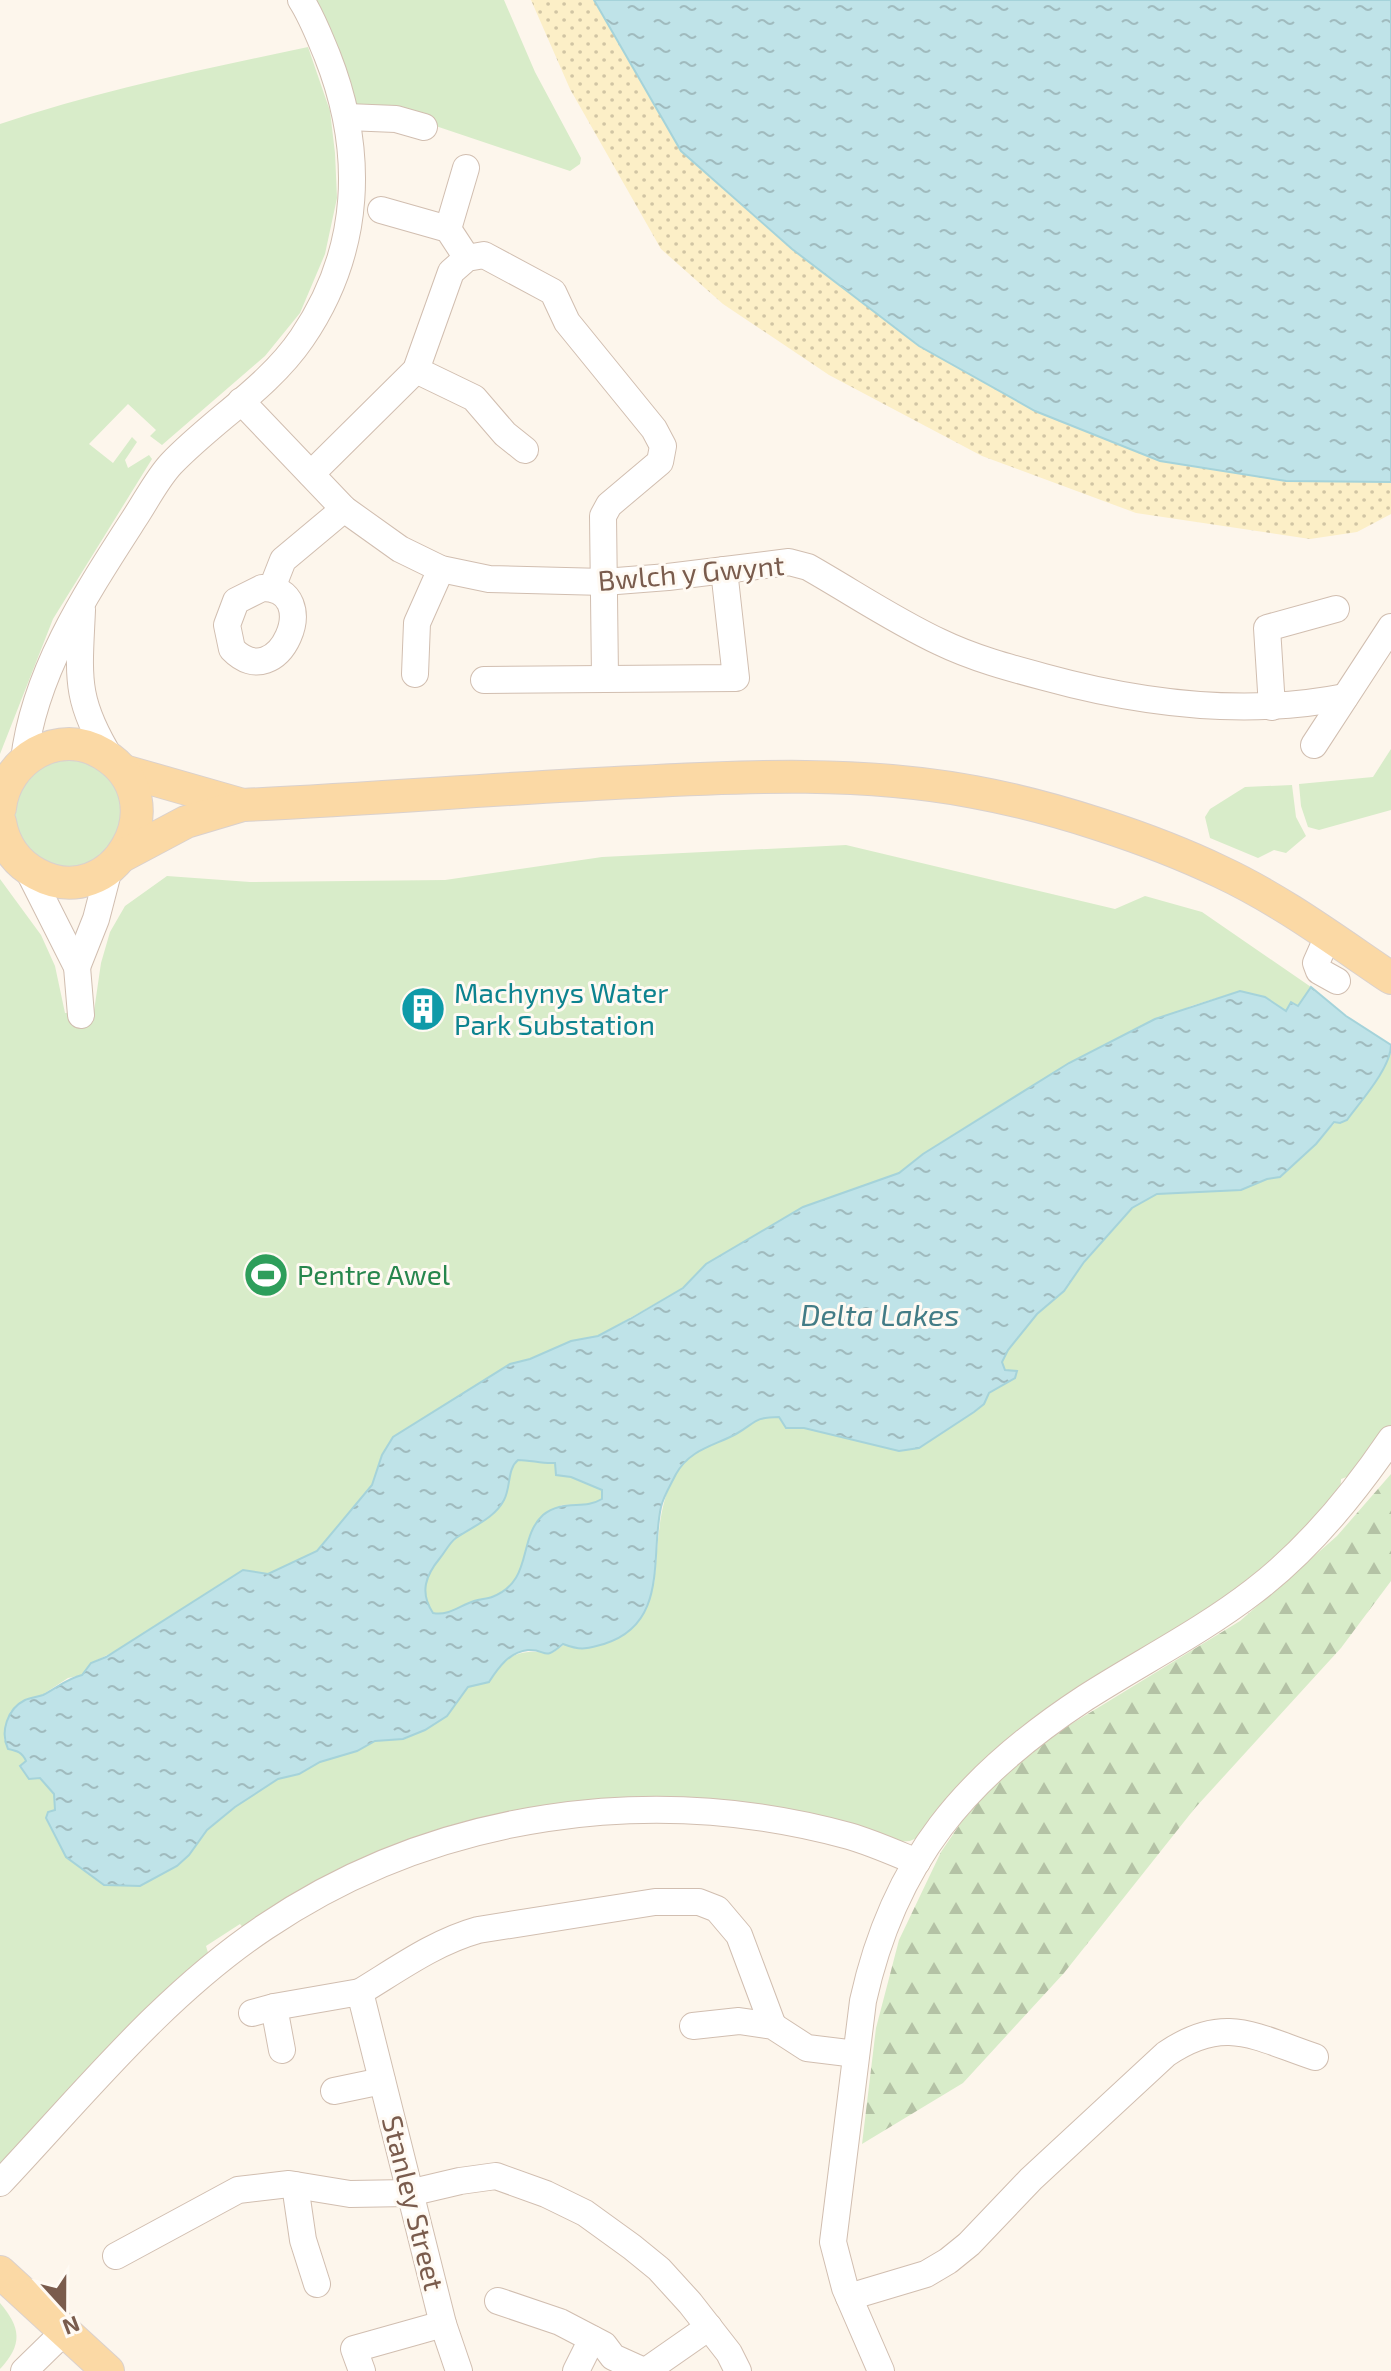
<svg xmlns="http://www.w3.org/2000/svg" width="1391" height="2371" viewBox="0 0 1391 2371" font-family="'Exo 2',sans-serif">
	<defs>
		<pattern id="forest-firs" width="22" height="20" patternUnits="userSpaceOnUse" patternTransform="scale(2)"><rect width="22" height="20" fill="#d8ecc9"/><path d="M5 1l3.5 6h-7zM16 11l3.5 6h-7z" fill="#b4c2a5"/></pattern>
		<pattern id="sand-dots" width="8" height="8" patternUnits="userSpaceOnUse" patternTransform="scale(2)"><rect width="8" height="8" fill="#fcefc7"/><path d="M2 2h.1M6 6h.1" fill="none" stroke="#d1c5a4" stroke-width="1.8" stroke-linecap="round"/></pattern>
		<pattern id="water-ripples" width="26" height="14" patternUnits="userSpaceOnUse" patternTransform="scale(2)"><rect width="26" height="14" fill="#bfe3e8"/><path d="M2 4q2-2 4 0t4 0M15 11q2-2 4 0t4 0" fill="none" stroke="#a0bbbe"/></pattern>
	</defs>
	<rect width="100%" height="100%" fill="#fdf6ec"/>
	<g fill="#d8ecc9">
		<path d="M309,0H504L535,72L581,158L580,164L570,171L409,117L358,109L320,14Z"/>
		<path d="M308,47L330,111L335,153L337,198L325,254L300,313L265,356L162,445L150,436L156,430L128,404L89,444L113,463L132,437L137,442L125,460L128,468L149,455L152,459L53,619L0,754V124C101,90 204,69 308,47Z"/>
		<path d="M1391,749V810L1319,830L1308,827L1301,806L1299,784L1373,777Z"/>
		<path d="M44,758C112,759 102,754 129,816L101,863L50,869L14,835L11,798Z"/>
		<path d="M1292,785L1296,817L1306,836L1286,853L1274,850L1258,858L1210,838L1205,817L1210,809L1245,787Z"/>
		<path d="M846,845L1115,909L1145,896L1202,912L1311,987L1298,1006L1286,1011L1265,997L1240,991L1191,1006L994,1109L923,1154L899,1173L803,1207L706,1264L683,1288L598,1336L571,1341L530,1359L510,1364L382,1455L372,1485L317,1552L91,1663L82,1675L68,1678L42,1695L24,1700L10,1712L4,1740L24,1756L54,1794L55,1811L189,1855L207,1830L235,1807L278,1779L299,1774L320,1762L357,1751L375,1741L403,1739L425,1730L447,1716L468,1687L489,1682C507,1653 519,1649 552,1653L654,1584C660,1536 655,1472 706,1445C715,1441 726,1439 735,1435C756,1424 752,1417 779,1417L786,1428H804L899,1451L919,1448L974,1412L984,1404L989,1393L1015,1378L1005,1370L1002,1362L1008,1350L1037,1314L1064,1291L1084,1262L1132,1208L1157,1194L1241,1190L1267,1179L1281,1177L1316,1144L1381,1071L1391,1052V1427L1361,1472L1341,1479L1340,1496L1296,1546L923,1835L910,1841L896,1842L810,1819L514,1816L245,1930L240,1924L206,1946L209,1956L0,2170V879L41,935L55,966L65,1013L94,1011L101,963L110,932L125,906L167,876L250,882L445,880L602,857Z"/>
		<path d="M518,1460C531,1460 542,1464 556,1462V1475L571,1477L602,1490V1499L593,1504L561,1505L525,1561L517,1578L508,1587L494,1597L472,1602L443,1615L433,1613C419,1592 426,1575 440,1558C446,1551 449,1543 456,1538C473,1526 494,1519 504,1500C511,1487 507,1469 518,1460Z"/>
		<path d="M0,2303C21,2328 23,2344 0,2369Z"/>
	</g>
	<path fill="url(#forest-firs)" d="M1391,1474V1581L1341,1648L1195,1808L1064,1973L963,2083L862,2144L876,2028L899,1940L941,1852L977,1799L1050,1737L1240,1621L1337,1536Z"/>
	<path fill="url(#sand-dots)" d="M531,0H594L919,346L1035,411L1160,461L1286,481L1391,482V514L1357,532L1310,539L1136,513L982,456L829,375L723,304L661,249L570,89Z"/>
	<g fill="url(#water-ripples)" stroke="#a5d3da" stroke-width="2" fill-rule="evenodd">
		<path d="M594,0H1391V482L1286,481L1160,461L1035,411L919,346L792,249L681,151Z"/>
		<path d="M1311,987L1346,1016L1391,1045C1391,1068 1360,1102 1347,1120L1340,1123L1334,1122L1316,1144L1280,1177L1267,1179L1241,1190L1157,1194L1132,1208L1084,1262L1064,1291L1037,1314L1008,1350L1002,1362L1005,1370L1017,1371L1015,1378L989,1393L984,1404L974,1412L919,1448L899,1451L804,1428H786L779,1417C753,1417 756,1423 736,1434C714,1446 690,1449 676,1474C671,1484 663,1497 661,1507C650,1556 669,1624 604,1644C585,1649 582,1651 563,1644C542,1662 548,1649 528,1650C509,1652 498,1668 489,1682L468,1687L447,1716L425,1730L403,1739L375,1741L357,1751L320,1762L299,1774L278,1779L235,1807L207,1830L189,1855L177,1866L140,1886L104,1885L66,1857L46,1818L48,1812L55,1810L54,1794L40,1778L29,1779L20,1766L26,1761C22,1752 17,1751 8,1749C0,1732 7,1709 25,1700C30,1698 37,1697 43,1695C57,1688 66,1679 82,1675L91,1663L106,1657L243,1570L268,1574L317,1551L372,1485L382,1455L393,1437L510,1364L530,1359L571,1341L598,1336L630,1319L683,1288L706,1264L803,1207L899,1173L923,1154L1069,1063L1155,1019L1240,991L1265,997L1286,1011L1291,1002L1298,1006ZM518,1460C531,1460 542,1464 555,1463L556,1475L571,1477L602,1490V1499C584,1510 562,1499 543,1515C517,1539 534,1581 492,1597C487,1599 480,1599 474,1601C459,1606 449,1616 433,1613C419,1592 426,1575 440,1558C446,1551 449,1543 456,1538C473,1526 494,1519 504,1500C511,1487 507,1469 518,1460Z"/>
	</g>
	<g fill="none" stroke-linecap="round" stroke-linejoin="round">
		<g stroke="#d1beb0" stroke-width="28">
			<g id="minor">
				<path d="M347,117L396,119L424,127"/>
				<path d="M381,210L448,229L467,258"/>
				<path d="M448,229L466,168"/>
				<path d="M416,370L474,398L505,434L525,450"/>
				<path d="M241,401L344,509L400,549L441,569L489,579L604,582L668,577L789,562L808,567C852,592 895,621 940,642C973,658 1010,668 1044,677C1142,704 1244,717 1345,697"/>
				<path d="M311,474L416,370L451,272L467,258L484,255L553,292L567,322L654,429L663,446L660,462L609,505L603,516L605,677"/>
				<path d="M262,588C325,587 279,698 232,649L227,625L236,601Z"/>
				<path d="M272,588L283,560L344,509"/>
				<path d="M82,610C79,677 74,699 111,759"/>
				<path d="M415,674L417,623L441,569"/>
				<path d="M484,680L736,678L724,570"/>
				<path d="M1272,707L1267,628L1336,609"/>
				<path d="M1314,745L1391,627"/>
				<path d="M24,760C34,672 87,592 134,519C146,501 157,479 171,464C213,420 268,388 302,338C362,250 365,151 327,55C319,36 312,17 301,0"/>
				<path d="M28,870L77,967L81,1015"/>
				<path d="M1328,936L1316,963L1319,971L1337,981"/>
				<path d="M77,967L96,919L109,869"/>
				<path d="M360,1992C398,1969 435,1942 478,1930L655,1902H699L717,1909L739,1935L773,2026"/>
				<path d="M274,2007L360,1992L443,2324L459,2371"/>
				<path d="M252,2013L274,2007L282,2050"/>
				<path d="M693,2026L739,2021L773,2026L807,2048L856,2054"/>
				<path d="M334,2091L382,2081"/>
				<path d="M0,2183C83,2095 163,1995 265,1927C435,1812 652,1782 849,1836C873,1843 895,1853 917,1862"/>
				<path d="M295,2185L303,2240L317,2284"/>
				<path d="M116,2256L238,2190L289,2184L350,2194L409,2193L460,2181L496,2176L546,2194L585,2213L632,2247L659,2269L690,2303L729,2353L738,2371"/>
				<path d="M849,2297L926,2274L948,2261L969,2244L1031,2179L1166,2054C1225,2014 1255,2037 1315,2057"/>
				<path d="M498,2301L560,2322L604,2345L613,2357L644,2371"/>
				<path d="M24,2371L64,2332"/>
				<path d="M362,2371L354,2349L443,2324"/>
				<path d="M576,2371L592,2339"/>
				<path d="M646,2371L709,2327"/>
				<path d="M881,2371L845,2288L833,2242L863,2001C894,1860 966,1776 1085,1698C1141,1662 1201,1632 1254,1591C1309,1549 1353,1495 1391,1439"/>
			</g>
		</g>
		<g stroke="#dad1cd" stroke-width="34">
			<g id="major">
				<path d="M124,771L243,805"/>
				<path d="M0,808C5,760 59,726 103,754C179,800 113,915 37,874C16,863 4,845 0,822"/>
				<path d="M122,856L186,822L243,805C374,799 505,788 636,782C748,776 863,771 974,792C1051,806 1150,838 1221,872C1281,900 1336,941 1391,978"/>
				<path d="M0,2272L108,2371"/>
			</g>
		</g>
		<use href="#minor" stroke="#fff" stroke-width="26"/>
		<use href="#major" stroke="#fbd9a5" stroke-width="32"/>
	</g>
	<defs>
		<g id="building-disc" transform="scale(2.3)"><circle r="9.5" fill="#0f9aa8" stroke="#fffaf3"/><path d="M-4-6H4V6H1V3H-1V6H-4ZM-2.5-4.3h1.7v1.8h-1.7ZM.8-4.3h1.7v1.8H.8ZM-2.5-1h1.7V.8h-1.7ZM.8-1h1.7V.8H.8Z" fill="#fff"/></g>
		<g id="stadium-disc" transform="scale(2.3)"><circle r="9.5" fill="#2e9e5b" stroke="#fffaf3"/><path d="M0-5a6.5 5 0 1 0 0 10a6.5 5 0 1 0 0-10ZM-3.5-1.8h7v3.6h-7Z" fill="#fff"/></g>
	</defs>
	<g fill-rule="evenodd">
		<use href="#building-disc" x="423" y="1009"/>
		<use href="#stadium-disc" x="266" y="1275"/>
	</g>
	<g text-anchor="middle" stroke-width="6" stroke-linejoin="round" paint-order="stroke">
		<g font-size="28" fill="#7a5c4d" stroke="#fffaf3">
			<text transform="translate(691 573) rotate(-5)" y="10">Bwlch y Gwynt</text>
			<text transform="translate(413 2203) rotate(76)" y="10">Stanley Street</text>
		</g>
		<g font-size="28" fill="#0d838f" stroke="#fffaf3" text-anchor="start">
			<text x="454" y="1003">Machynys Water<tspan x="454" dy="32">Park Substation</tspan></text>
		</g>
		<g font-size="28" fill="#27864d" stroke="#fffaf3" text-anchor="start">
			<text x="297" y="1285">Pentre Awel</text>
		</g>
		<g font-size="30" font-style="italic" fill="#437c86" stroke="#fffaf3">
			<text x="880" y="1326">Delta Lakes</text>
		</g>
	</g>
	<g transform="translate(64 2307) rotate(159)" stroke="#fffaf3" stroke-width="6" paint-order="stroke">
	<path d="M0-6L14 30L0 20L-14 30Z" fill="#7a5c4d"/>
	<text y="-12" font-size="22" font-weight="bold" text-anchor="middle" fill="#7a5c4d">N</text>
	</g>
</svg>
